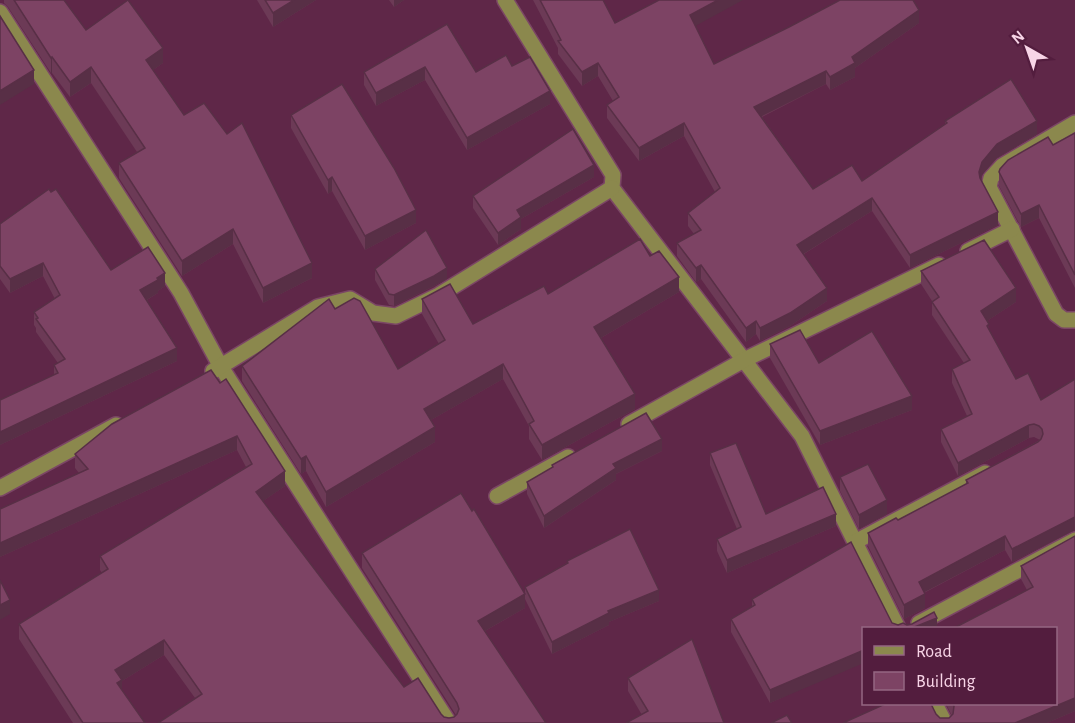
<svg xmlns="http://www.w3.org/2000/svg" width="1075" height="723" viewBox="0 0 1075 723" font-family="'Alegreya Sans',sans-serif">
	<rect width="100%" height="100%" fill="#5f2748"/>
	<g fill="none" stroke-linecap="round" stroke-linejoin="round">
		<g stroke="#7b4665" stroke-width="18">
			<g id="minor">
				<path d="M505,0L613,175L612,188L802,436L898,628"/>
				<path d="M0,12L181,293L221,367L449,723"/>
				<path d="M1075,123L1002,166L991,178L989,187L1056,314L1064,320H1075"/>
				<path d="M968,251L1012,229"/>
				<path d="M213,371L318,307L350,299L373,313L396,316L439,295L612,188"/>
				<path d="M629,424L744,360L939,265"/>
				<path d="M0,488L116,425"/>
				<path d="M497,496L568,457"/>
				<path d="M855,542L985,473"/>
				<path d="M919,623L1075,540"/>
				<path d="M935,704L945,723"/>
			</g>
		</g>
		<use href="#minor" stroke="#8b884d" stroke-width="15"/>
	</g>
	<g fill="#6c3a56">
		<path d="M4,0H64L86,30L163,63L153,70L184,115L312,278L263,303L233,244L182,276L119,178V163L137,152L91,83L70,97L52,73H51L8,7L4,3Z"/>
		<path d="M257,0H316L273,27Z"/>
		<path d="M389,0H404L394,7Z"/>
		<path d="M533,0H603L615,23L695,26L714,64L919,23L855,68V77L830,90L826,84L762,117L813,189L862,181L945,124V121L1037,134L997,158L982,175L981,179L998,225L910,268L872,211L804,254L827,301L790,326L760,341L756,334L746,342L701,279L696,282L677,256V243L694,234L688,226V213L715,192L684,136L639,161L607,118V105L613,101L598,76L582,86L558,54V48Z"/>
		<path d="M447,24L476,72L512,66L550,104L467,150L425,80L376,106L364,85V72Z"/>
		<path d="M291,115L416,223L365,250L332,191L328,194L291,128Z"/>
		<path d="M1075,133V288L1039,218L1021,227L999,186V172L1053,145Z"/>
		<path d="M594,177L521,219V229L498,245L473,208V196Z"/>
		<path d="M51,192L111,270L165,286L158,291V293L147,300L177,361L0,445V400L54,375V365L58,363L36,332V328L34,325V312L55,299L43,276L10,293L0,279V224Z"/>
		<path d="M650,256L679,292L601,338L635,409L542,460L529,439V426L503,379L431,420L435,442L326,507L306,471L301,474L242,381V366L335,309L398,369L439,344L422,314V299L473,324L548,294Z"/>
		<path d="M375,269L447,279L434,286L394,306L389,305L375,280Z"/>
		<path d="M921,271L1016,302L987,321L989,330L1016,379L1041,400L1075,379V530L1012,562L1005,550L924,593L925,608L904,619L868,546V533L898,520L966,484V480L1040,440L1034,437L1029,438L958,476L941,442V429L967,416L952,383V369L964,363L932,315V301L921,284Z"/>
		<path d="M770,344L819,363L912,410L820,445L770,358Z"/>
		<path d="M211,370L285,486L263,501L404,687L444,717L449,718L454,717L456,715L362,568V553L525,608L485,631L546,723H158L195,698L164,655L122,681V690L145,723H73L19,639V624L102,573L100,570V556L246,467L237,450L0,557V509L79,473L75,468V454Z"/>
		<path d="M662,451L616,474V480L544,528L527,494V482L552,468V465Z"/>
		<path d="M710,453L766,514L836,526L727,573L717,551V539L737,529L710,465Z"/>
		<path d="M840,477L887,514L859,529L840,491Z"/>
		<path d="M1075,536V711L1047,723H843L936,714L940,718H949L952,716L946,704H1056L1027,590L1021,579V566Z"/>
		<path d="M567,561L659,601L609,622V625L552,654L525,599V587L567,563Z"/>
		<path d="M752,599L892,623L898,625H907L937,628L770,703L731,632V619L752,607Z"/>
		<path d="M628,678L724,723L642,715L628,691Z"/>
	</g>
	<g fill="#582f46">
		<path d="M294,0H316L273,27V13Z"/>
		<path d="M394,0H404L394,7Z"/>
		<path d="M718,0H743L690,29V15Z"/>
		<path d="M919,10V23L855,68V77L830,90V77L852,57Z"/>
		<path d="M163,48V63L146,75V60Z"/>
		<path d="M52,57V73H51V58Z"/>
		<path d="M598,63V76L582,86V72Z"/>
		<path d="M91,67V83L70,97V82Z"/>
		<path d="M425,67V80L376,106V93Z"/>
		<path d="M34,70V84L0,105V91Z"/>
		<path d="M826,71V84L754,120V107Z"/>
		<path d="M550,91V104L467,150V138Z"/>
		<path d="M1037,121V134L997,158L982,175L979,185V172L982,162L997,144Z"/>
		<path d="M684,123V136L639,161V148Z"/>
		<path d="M594,165V177L521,219V229L498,245V233L517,210Z"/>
		<path d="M332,177V191L328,194V180Z"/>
		<path d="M872,198V211L797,258V245Z"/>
		<path d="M1039,205V218L1021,227V214Z"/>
		<path d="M416,210V223L365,250V236Z"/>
		<path d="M998,212V225L910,268V255Z"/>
		<path d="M233,229V244L182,276V261Z"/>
		<path d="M43,263V276L10,293V279Z"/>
		<path d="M312,263V278L263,303V288Z"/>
		<path d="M701,265V279L696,282V268Z"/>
		<path d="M447,268V279L434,286L394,306V295Z"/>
		<path d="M165,273V286L158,291V293L140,304V290Z"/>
		<path d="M679,277V292L594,342V327Z"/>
		<path d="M827,288V301L790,326L760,341V328Z"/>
		<path d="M1016,288V302L981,325V311Z"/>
		<path d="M756,321V334L746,342V328Z"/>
		<path d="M177,348V361L0,445V432Z"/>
		<path d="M503,364V379L424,424V409Z"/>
		<path d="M635,394V409L542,460V445Z"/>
		<path d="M912,396V410L820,445V431Z"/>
		<path d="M1029,425V438L958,476V463Z"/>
		<path d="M435,427V442L326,507V492Z"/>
		<path d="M237,436V450L0,557V543Z"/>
		<path d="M662,439V451L616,474V480L544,528V516L613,464Z"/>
		<path d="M306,456V471L301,474V459Z"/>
		<path d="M285,471V486L256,506V492Z"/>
		<path d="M887,500V514L859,529V515Z"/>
		<path d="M836,514V526L727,573V560Z"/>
		<path d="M1075,517V530L1012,562V549Z"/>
		<path d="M1005,536V550L919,595V582Z"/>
		<path d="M659,590V601L609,622V625L552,654V642L608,611Z"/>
		<path d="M525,594V608L478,635V621Z"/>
		<path d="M925,594V608L904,619V605Z"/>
		<path d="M10,600V614L0,620V605Z"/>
		<path d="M937,618V628H912Z"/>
		<path d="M164,640V655L122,681V695L117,698L115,670Z"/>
		<path d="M864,650V663L770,703V690Z"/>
		<path d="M1075,698V711L1047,723H1015Z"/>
	</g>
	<g fill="#7d4364" stroke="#582f46" stroke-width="1.5">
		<path d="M14,0H64L86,30L128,0L163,48L146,60L184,115L204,103L227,134L242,123L312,263L263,288L233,229L182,261L119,163L145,148L91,67L70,82L52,57L51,58Z"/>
		<path d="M265,0H294L273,13Z"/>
		<path d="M540,0H603L615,23L659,0H718L690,15L714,64L789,27L840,0H913L919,10L852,57L855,63L830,77L826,71L754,107L813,189L852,165L862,181L947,123L945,121L1011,79L1037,121L997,144L982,162L979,172L980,178L998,212L910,255L872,198L797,245L827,288L790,313L760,328L756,321L746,328L701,265L696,268L677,243L701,230L688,213L720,188L684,123L639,148L607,105L619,97L598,63L582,72L558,41L561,40Z"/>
		<path d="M0,16L34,70L0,91Z"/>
		<path d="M447,24L476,72L506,55L512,66L530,57L550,91L467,138L425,67L376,93L364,72Z"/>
		<path d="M342,84L394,168L416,210L365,236L332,177L328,180L291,115Z"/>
		<path d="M573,129L594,165L517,210L521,217L498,233L473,196Z"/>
		<path d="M1075,133V275L1039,205L1021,214L999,172L1000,169L1008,160L1048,137L1053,145Z"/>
		<path d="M49,189L51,192L56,189L111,270L148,247L165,273L157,278L158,280L140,290L177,348L0,432V400L58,373L54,365L65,359L36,319L38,318L34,312L60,295L43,263L10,279L0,266V224Z"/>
		<path d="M426,230L447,268L434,276L394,295L389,294L375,269Z"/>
		<path d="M640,239L650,256L659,251L679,277L594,327L635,394L542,445L529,424L534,421L503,364L424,409L435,427L326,492L306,456L301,459L242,366L329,299L335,309L354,298L360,301L398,369L445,340L422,299L450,284L473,324L544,286L548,294Z"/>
		<path d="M984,240L1016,288L981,311L989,324L987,326L1016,379L1028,373L1041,400L1075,379V517L1012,549L1005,536L919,582L925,594L904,605L868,533L896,518L898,520L968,483L966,480L1038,442L1041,439L1043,434L1042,429L1039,426L1034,424L1029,425L958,463L941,429L972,414L952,369L970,360L932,302L939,297L921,271Z"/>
		<path d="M800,330L819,363L872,331L912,396L820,431L770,344Z"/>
		<path d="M211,370L220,383L226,379L285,471L256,492L404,687L418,678L441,714L444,717L449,718L454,717L457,714L459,709L457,703L362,553L461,493L472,511L474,509L525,594L478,621L546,723H158L202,694L164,640L115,670L122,680L117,683L145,723H83L19,624L108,569L100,556L252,464L237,436L0,543V509L88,469L75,454L112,424Z"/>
		<path d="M646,413L662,439L613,464L616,468L544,516L527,482L553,467L552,465Z"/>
		<path d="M736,443L766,514L823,487L836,514L727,560L717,539L741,527L710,453Z"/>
		<path d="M868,464L887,500L859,515L840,477Z"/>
		<path d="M630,529L659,590L608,611L609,613L552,642L525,587L568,563L567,561Z"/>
		<path d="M1075,536V698L1015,723H843L885,704H931L936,714L940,718H949L953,714L954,706L953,704H1056V628H954L1033,587L1021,566Z"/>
		<path d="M851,542L892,623L898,625L903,623L907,625L912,624L934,612L937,618L912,628H864V650L770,690L731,619L755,605L752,599Z"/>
		<path d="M0,580L10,600L0,605Z"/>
		<path d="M692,639L724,723H626L648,711L628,678Z"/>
		<path d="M787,715L792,723H771Z"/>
	</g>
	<rect x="862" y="627" width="195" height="78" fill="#531d3e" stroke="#956782" stroke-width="1.5"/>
	<rect x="874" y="646" width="30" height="9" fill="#8b884d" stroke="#956782" stroke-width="1.5"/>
	<text x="916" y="657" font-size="18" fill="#f8d5e7">Road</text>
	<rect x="874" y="672" width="30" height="18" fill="#7d4364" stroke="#956782" stroke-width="1.5"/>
	<text x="916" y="687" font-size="18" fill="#f8d5e7">Building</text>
	<g transform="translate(1027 48) rotate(320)" stroke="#531d3e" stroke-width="4.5" paint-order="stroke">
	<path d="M0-4.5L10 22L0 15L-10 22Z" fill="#f8d5e7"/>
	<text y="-9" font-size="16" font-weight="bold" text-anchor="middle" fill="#f8d5e7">N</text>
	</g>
</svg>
